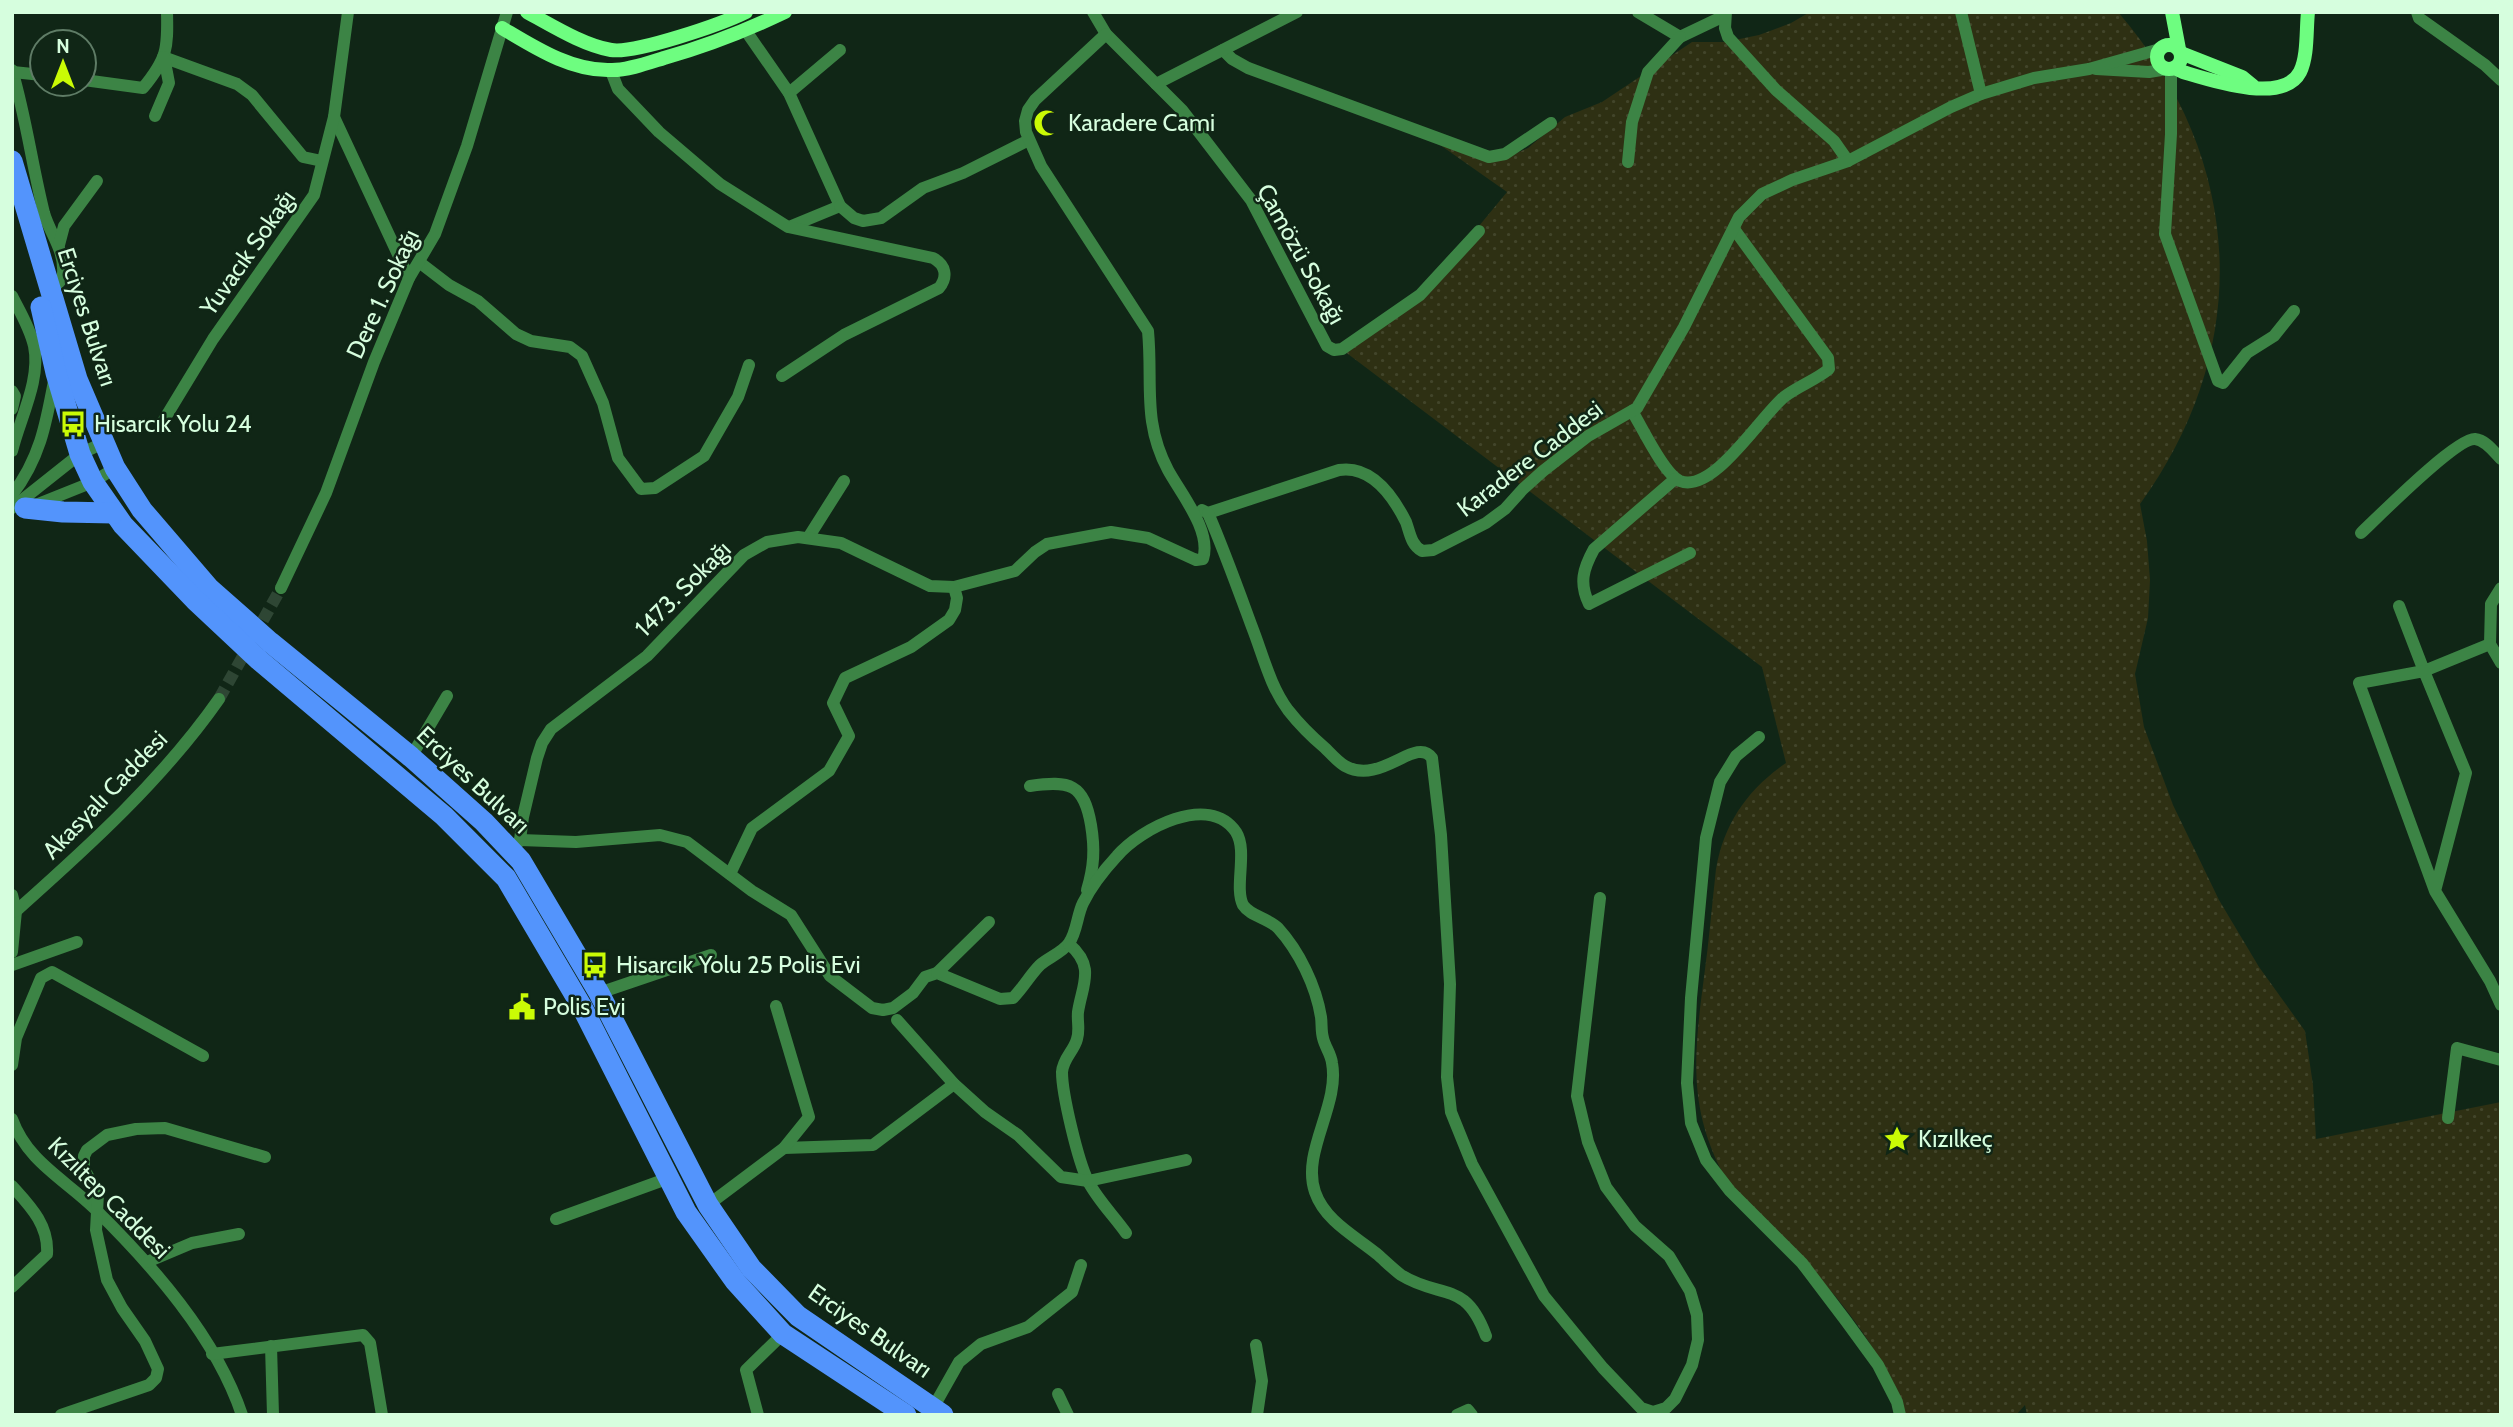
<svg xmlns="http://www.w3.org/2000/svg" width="2513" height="1427" viewBox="0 0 2513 1427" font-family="Cabin,sans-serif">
	<defs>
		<pattern id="grass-dots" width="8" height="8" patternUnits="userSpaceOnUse" patternTransform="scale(1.75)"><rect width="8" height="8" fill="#2e3013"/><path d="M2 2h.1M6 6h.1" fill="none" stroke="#42452a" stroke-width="1.8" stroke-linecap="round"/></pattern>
	</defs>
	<rect width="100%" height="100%" fill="#102616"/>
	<path fill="url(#grass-dots)" d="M1810,12H2118C2245,159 2254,347 2140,504L2147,541L2150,580L2148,618L2135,674L2144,727L2173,805L2219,900L2259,967L2305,1031L2313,1085L2316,1139L2501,1102V1415H2027L2025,1405L2016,1415H1904C1893,1390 1884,1365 1869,1342C1832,1284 1775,1232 1727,1181C1687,1109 1694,1055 1704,977C1709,941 1712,905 1716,869C1724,823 1748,789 1786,763L1762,667L1344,351L1413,306L1507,192L1433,140L1512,155L1528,148L1565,117L1602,102L1692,42H1725L1759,35L1791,23Z"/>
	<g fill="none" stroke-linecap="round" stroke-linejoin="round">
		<path stroke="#2e4634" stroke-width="12" stroke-dasharray="12 6" stroke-linecap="butt" d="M219,699L281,588"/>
		<g stroke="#3c8445" stroke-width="12">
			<path d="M1093,12L1106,34L1182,110L1251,200L1327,346L1334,350L1342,349L1420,295L1479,231"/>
			<path d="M1638,12L1680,37L1724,16"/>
			<path d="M1726,12L1725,28L1728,37L1776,90L1834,141L1848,161"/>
			<path d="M1961,12L1981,94"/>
			<path d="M2417,12L2419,18L2485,65L2501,80"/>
			<path d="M746,31L789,93L840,206L789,227"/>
			<path d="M1223,50L1232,59L1248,68L1489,157L1505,154L1551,123"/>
			<path d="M163,57L237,84L252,95L303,157L322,161"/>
			<path d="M2096,69L2149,72L2167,69"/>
			<path d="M2171,69V134L2165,234L2218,381L2223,383L2247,353L2274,336L2294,311"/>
			<path d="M12,70C26,117 32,165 44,213C50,234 65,250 63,274C62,282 56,286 49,289"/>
			<path d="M611,71L618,89L659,132L720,184L788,227L933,258C946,265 948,277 939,288L844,335L782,376"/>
			<path d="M13,72L42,75"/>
			<path d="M84,80L143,88C167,59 168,49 167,12"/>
			<path d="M1156,84L1297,12"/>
			<path d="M789,93L840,50"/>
			<path d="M155,116L169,83L164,57"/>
			<path d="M334,117L409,278"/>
			<path d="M1628,162L1632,122L1648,72L1680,37"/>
			<path d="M840,206L854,218L863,221L881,218L923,188L963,173L1029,140"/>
			<path d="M59,245L64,226L97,181"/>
			<path d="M419,262L449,285L478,301L516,334L531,341L570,347L582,356L603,403L618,458L641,489L655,488L704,456L738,397L749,365"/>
			<path d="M12,296C20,312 30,328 34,346C41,380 20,418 12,451"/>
			<path d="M12,391L15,396L12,409"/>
			<path d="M1632,411C1642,427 1664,474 1680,481C1713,494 1760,417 1784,397C1798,386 1816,380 1829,369L1828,358L1734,229"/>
			<path d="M162,423L213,339L314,195L334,117L348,12"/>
			<path d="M1675,479L1594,549C1583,569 1579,583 1589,604L1690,553"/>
			<path d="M12,495C40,458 46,424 54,381"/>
			<path d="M33,506L93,482L115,468"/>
			<path d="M12,508L80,454L103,443"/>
			<path d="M1202,510L1208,513L1339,470C1371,465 1393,496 1406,522C1410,533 1411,545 1422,551L1433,550L1486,523L1505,509L1523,489L1543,471L1588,436L1637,408L1684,327L1739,217L1762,194L1792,180L1848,161L1951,107L1981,94L2034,78L2089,69L2160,49"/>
			<path d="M1208,513C1224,550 1238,589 1252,627C1263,655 1270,686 1288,710C1299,724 1312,737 1325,748C1331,754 1338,762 1345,766C1381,786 1416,735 1432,758L1441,835L1450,984L1447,1077L1451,1112L1472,1164L1544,1296L1603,1368L1641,1408L1653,1412L1666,1408L1675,1399L1692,1365L1698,1340L1697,1315L1690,1291L1669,1256L1635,1226L1606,1187L1588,1142L1577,1096L1600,898"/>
			<path d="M2361,533C2378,517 2456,438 2475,439C2486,440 2494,452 2501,459"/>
			<path d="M808,538L844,481"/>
			<path d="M281,588L326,493L374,362L409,278L435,234L467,146L507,12"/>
			<path d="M2501,588L2491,604L2490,644L2501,663"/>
			<path d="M2399,606L2424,671L2490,644"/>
			<path d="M1759,737L1736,756L1720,782L1706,838L1691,998L1687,1083L1691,1123L1706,1160L1730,1191L1802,1263L1846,1321L1878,1365L1897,1402L1900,1415"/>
			<path d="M411,757L447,696"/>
			<path d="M1030,786C1070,780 1084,784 1091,825C1095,849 1094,867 1087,890"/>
			<path d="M520,840L576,842L660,835L687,842L752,891L791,915L830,976L872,1008L883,1010L893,1008L913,993L925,977L937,973L1000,999L1013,998C1023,988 1030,975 1040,965C1048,958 1063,952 1069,943C1077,932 1077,915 1083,903C1091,887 1105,869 1117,856C1140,829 1209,792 1236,832C1248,851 1234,887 1243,905C1250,916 1268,918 1278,928C1299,951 1316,986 1321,1017C1322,1024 1321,1031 1323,1038C1325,1047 1331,1054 1332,1063C1340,1105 1301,1152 1315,1192C1325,1221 1355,1236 1377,1254C1385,1261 1393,1269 1401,1275C1441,1300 1465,1279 1486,1336"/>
			<path d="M516,845L520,840L523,817L537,758L542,743L551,729L647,656L744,555L767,542L798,537L841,543L930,586L954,587L1015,571L1035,552L1047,544L1111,532L1148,538L1196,560L1203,559C1212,531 1181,494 1168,470C1142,421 1153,383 1148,331L1041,166L1026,132L1025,121L1028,110L1035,100L1106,34"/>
			<path d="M730,874L752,828L829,771L849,736L833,703L845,678L911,647L949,620L955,610L957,598L954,587"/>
			<path d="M2435,891L2466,773L2424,671L2359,683L2435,891L2490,981L2501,1005"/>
			<path d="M12,895L16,911L12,952"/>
			<path d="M12,912L16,911C89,846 163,779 219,699"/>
			<path d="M1069,944C1096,967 1082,985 1078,1012C1077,1021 1080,1030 1077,1039C1074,1051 1063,1058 1062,1072C1062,1094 1078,1161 1088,1181C1097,1199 1114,1216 1126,1233"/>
			<path d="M12,965L77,942"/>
			<path d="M937,973L989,922"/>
			<path d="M599,993L711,955"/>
			<path d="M897,1020L954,1084L985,1112L1018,1135L1061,1177L1088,1181L1186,1160"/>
			<path d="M12,1065L16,1038L41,978L52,972L203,1056"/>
			<path d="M2448,1118L2457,1048L2501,1060"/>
			<path d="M12,1119C27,1161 64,1179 94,1208C152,1265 216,1337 242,1415"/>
			<path d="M784,1148L873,1145L954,1084"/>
			<path d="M12,1186C30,1206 49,1225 47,1254L12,1287"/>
			<path d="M708,1205L784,1148L809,1117L776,1006"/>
			<path d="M556,1219L669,1178"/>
			<path d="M147,1262L192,1243L239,1234"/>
			<path d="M1256,1345L1262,1381L1257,1415"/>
			<path d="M271,1346L273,1415"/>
			<path d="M212,1354L363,1335L370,1343L382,1415"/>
			<path d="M1058,1394L1068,1415"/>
			<path d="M933,1408L959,1362L981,1344L1028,1327L1072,1292L1081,1265"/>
			<path d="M61,1415L149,1385L156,1378L158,1369L145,1341L122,1308L107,1280L96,1230L98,1194L84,1169V1156L87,1150L107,1135L136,1129L165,1128L265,1157"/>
			<path d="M758,1415L746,1370L783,1334"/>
			<path d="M1457,1415L1468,1410L1472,1415"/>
		</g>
		<g stroke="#6efd80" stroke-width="14">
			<path d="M527,12C553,26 583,45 611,50C635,54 722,24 746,12"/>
			<path d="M2172,12L2179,49"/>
			<path d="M502,28C534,47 572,72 612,70C629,70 648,63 664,58C707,46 745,31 785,12"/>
			<circle cx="2169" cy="57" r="12"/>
			<path d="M2181,53L2242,77L2253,86"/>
			<path d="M2175,68L2183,72C2210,80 2283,105 2300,72C2308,56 2306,30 2308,12"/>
		</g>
		<g stroke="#5394fc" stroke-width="21">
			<path d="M12,161L77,379L115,468L142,510L209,588L270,642L411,757L484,822L521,861L599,993L708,1205L751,1268L798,1316L943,1415"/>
			<path d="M41,307L56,373L80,454L93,482L123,525L195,600L259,660L444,816L506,878L582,1007L686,1212L735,1281L783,1334L906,1415"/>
			<path d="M25,508L63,512L114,513"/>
		</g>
	</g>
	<defs>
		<g id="mosque-bare" transform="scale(2.1)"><path d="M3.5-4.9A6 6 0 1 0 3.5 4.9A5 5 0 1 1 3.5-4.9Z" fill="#cafb05" stroke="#102616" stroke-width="2.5" paint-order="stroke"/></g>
		<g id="bus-bare" transform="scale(2.1)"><path d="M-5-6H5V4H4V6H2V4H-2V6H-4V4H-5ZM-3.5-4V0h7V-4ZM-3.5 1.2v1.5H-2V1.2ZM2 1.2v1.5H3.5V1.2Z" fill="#cafb05" stroke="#102616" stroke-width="2.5" paint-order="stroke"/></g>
		<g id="civic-bare" transform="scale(2.1)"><path d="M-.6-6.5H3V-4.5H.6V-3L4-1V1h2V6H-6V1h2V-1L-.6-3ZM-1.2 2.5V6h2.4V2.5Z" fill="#cafb05" stroke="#102616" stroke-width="2.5" paint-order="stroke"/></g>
		<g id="sight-bare" transform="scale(2.1)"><path d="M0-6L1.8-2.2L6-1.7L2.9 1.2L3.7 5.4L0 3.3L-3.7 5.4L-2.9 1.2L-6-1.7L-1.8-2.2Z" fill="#cafb05" stroke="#102616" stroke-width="2.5" paint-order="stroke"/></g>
	</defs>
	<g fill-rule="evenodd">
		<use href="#mosque-bare" x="1047" y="123"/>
		<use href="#bus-bare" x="73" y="424"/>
		<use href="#bus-bare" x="595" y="965"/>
		<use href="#civic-bare" x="522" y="1007"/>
		<use href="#sight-bare" x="1897" y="1139"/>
	</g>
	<g text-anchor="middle" stroke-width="5" stroke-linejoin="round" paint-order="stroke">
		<g font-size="24" fill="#d6fede" stroke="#102616" text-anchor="start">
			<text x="1068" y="131">Karadere Cami</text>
			<text x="94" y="432">Hisarcık Yolu 24</text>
			<text x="616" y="973">Hisarcık Yolu 25 Polis Evi</text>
			<text x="543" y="1015">Polis Evi</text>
			<text x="1918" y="1147">Kızılkeç</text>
		</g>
		<g font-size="24" fill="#d6fede" stroke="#102616">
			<text transform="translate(248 253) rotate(-55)" y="8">Yuvacık Sokağı</text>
			<text transform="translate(1301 254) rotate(61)" y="8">Çamözü Sokağı</text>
			<text transform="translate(383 294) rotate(-65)" y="8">Dere 1. Sokağı</text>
			<text transform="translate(87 317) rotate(72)" y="8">Erciyes Bulvarı</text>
			<text transform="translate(1530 459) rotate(-37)" y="8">Karadere Caddesi</text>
			<text transform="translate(683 589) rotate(-45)" y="8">1473. Sokağı</text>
			<text transform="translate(473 780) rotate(43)" y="8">Erciyes Bulvarı</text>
			<text transform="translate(105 795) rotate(-46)" y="8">Akasyalı Caddesi</text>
			<text transform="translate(109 1198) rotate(45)" y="8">Kızıltep Caddesi</text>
			<text transform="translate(870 1331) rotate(35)" y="8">Erciyes Bulvarı</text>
		</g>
	</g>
	<rect width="2513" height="1427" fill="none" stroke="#d6fede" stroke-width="28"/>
	<g transform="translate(63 63)"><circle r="33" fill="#102616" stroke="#5f7c66" stroke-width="2"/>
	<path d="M0-5L12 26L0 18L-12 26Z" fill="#cafb05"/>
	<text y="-10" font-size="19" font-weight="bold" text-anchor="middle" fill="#d6fede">N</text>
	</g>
</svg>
